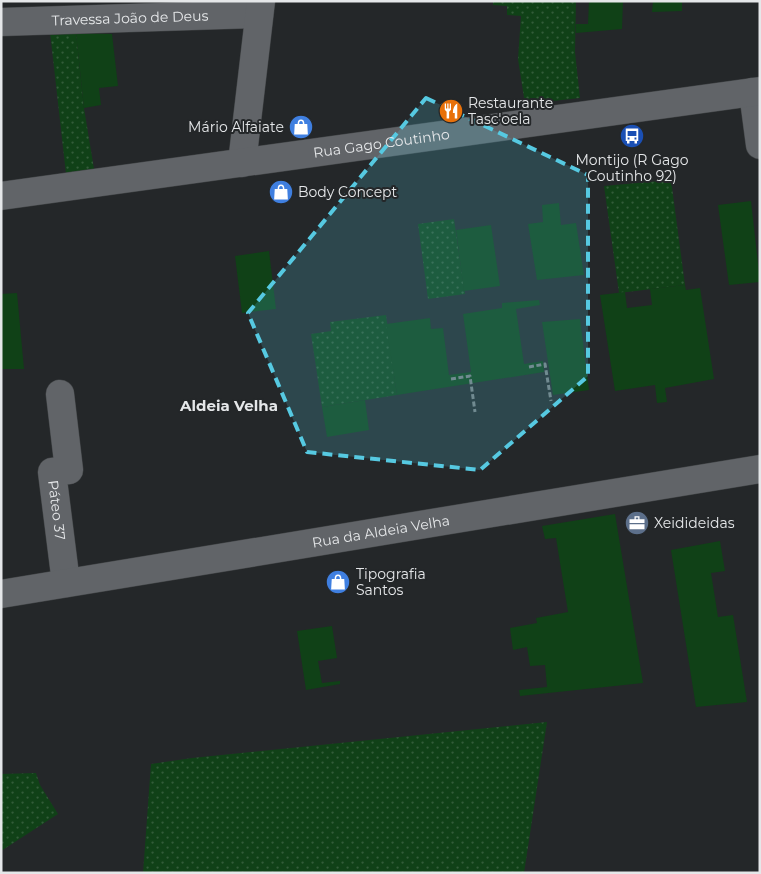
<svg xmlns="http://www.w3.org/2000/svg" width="761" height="874" viewBox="0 0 761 874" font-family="Montserrat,sans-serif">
	<defs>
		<pattern id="grass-dots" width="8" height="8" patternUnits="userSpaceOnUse" patternTransform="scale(1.25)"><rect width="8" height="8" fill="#104117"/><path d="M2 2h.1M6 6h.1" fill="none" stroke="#335c39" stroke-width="1.8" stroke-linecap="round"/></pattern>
	</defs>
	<rect width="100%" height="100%" fill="#242729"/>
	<g fill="url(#grass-dots)">
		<path d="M493,1H576L575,52L580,98L525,104L518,59L521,16L507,15V6L493,5Z"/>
		<path d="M50,32L76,33L84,108L94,169L66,174Z"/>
		<path d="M671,180L685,285L619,293L604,186Z"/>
		<path d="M454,219L465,294L428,299L418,224Z"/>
		<path d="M386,315L397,395L322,407L311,334L331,331L330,322Z"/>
		<path d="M547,722L524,873H143L151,764L192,758Z"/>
		<path d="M36,773L40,785L58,814L1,851V774Z"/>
	</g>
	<g fill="#104117">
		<path d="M589,1H623L622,29L576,33V24H588Z"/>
		<path d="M653,1H682V11L652,12Z"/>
		<path d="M76,33L112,34L118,86L99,88L101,105L84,108Z"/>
		<path d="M751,201L760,282L729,285L718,205Z"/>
		<path d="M559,203L561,225L576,223L584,275L537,280L528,224L543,222L542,205Z"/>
		<path d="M491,225L500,286L464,291L456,230Z"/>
		<path d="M269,251L276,309L242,313L235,256Z"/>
		<path d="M685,285L686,290L700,288L714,379L665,388L667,402L657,403L655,385L615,391L600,295L625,292L627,308L652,305L650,289Z"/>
		<path d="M17,293L24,369H1V294Z"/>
		<path d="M539,300L540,305L516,309L524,364L543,361L544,372L397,395L386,324L430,318L431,329L443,328L449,375L471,372L463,314L502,308V303Z"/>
		<path d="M580,319L589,390L553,395L542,322Z"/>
		<path d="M365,400L369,430L327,437L322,407Z"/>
		<path d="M615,514L643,683L520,696L519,690L547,687L545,665L530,666L527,647L513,650L510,628L537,623L536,618L568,612L556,538L545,539L542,526Z"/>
		<path d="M720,541L725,571L711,573L718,617L733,615L747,702L696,707L671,550Z"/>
		<path d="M332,626L337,658L318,661L322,683L340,681V684L306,690L297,631Z"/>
	</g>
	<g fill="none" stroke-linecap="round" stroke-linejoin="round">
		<g stroke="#414446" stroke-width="29">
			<g id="minor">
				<path id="s1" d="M1,22L259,14"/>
				<path d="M753,92L760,145"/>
				<path d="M242,163L261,1"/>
				<path id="s2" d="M1,196L760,91"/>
				<path id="s3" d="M60,394L69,470L52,472L66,583"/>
				<path id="s4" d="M1,594L760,469"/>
			</g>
		</g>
		<g stroke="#797c7e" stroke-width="3" stroke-dasharray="5 2.5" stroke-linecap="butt">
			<path d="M529,367L545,364L551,401"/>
			<path d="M451,379L470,376L475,412"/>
		</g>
		<use href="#minor" stroke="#616468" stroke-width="28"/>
	</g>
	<path fill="#56c9e1" fill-opacity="0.2" stroke="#56c9e1" stroke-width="4" stroke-dasharray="10 6" stroke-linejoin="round" d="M426,98L588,175V376L480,470L307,452L248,313Z"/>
	<defs>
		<g id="restaurant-disc" transform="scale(1.25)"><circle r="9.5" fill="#e8710a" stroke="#242729"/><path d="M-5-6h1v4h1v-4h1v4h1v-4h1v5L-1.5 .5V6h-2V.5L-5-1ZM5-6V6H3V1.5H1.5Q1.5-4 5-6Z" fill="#fff"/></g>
		<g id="shop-disc" transform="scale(1.25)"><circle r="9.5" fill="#3f7fe0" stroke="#242729"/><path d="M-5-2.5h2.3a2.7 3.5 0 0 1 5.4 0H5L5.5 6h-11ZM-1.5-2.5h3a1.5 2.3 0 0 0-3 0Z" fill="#fff"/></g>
		<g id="bus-disc" transform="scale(1.25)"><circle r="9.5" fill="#1a4fb4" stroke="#242729"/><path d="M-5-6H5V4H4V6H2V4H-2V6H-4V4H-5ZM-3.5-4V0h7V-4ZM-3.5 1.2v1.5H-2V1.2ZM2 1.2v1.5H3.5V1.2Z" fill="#fff"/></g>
		<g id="office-disc" transform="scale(1.25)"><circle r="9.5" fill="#5c6f8a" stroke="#242729"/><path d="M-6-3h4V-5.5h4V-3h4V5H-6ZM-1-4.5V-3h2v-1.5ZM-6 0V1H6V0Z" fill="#fff"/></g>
	</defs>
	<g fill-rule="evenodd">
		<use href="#restaurant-disc" x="451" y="111"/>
		<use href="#shop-disc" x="301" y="127"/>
		<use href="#bus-disc" x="632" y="136"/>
		<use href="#shop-disc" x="281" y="192"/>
		<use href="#office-disc" x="637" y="523"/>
		<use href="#shop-disc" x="338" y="582"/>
	</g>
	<g text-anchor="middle" stroke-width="4" stroke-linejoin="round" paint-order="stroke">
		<g font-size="14" fill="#e5e7e9" stroke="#242729">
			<text dy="5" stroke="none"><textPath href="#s1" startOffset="129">Travessa João de Deus</textPath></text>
			<text dy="5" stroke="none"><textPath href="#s2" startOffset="384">Rua Gago Coutinho</textPath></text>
			<text dy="5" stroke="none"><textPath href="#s3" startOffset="132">Páteo 37</textPath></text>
			<text dy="5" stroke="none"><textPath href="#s4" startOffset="385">Rua da Aldeia Velha</textPath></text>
		</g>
		<g font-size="14" fill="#e5e7e9" stroke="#242729" text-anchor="start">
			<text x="468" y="108">Restaurante<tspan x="468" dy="16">Tasc'oela</tspan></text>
			<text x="284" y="132" text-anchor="end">Mário Alfaiate</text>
			<text x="632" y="165" text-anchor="middle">Montijo (R Gago<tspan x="632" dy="16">Coutinho 92)</tspan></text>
			<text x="298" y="197">Body Concept</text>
			<text x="654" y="528">Xeidideidas</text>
			<text x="356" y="579">Tipografia<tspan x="356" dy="16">Santos</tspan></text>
		</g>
		<g font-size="15" font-weight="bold" fill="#e5e7e9" stroke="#242729">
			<text x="229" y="411">Aldeia Velha</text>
		</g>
	</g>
	<rect width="761" height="874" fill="none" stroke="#e5e7e9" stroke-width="5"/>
</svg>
